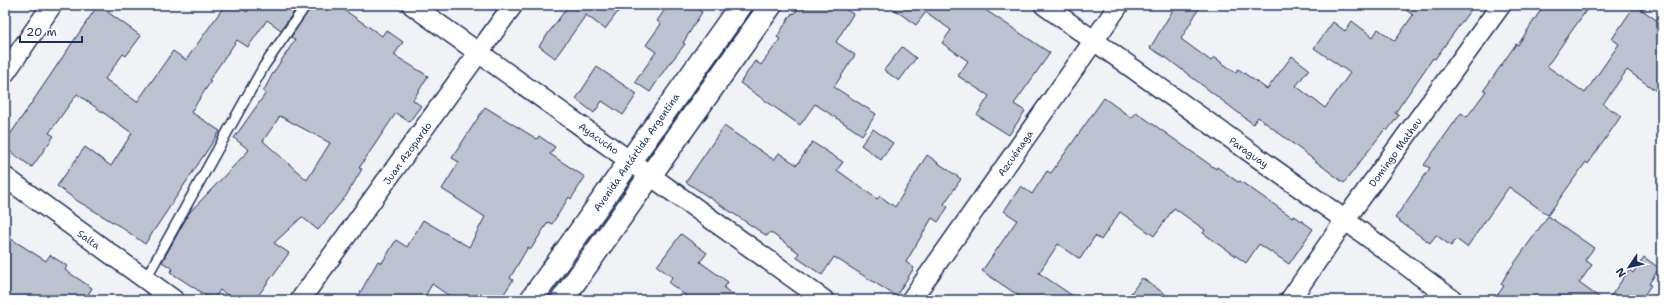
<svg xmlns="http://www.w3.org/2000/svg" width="1667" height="305" viewBox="0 0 1667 305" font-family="'Shantell Sans',sans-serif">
	<rect width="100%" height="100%" fill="#f1f2f5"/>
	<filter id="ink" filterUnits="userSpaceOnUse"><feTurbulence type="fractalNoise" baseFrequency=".025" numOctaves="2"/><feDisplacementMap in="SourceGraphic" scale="8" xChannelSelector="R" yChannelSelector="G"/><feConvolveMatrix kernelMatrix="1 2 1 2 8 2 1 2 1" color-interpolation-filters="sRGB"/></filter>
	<g filter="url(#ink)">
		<g fill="#bcc2d0" stroke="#1b2f5e" fill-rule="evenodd">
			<path d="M98,5L141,36L126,56L123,54L105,79L137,102L173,51L186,60L225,5H236L247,12L250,8L245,5H299L281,30L267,20L248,47L237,40L209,80L211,81L191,112L220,131L145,244L121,227L76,200L57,186L85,147L111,166L132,133L77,94L49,133L54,136L32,167L5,148V142Z"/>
			<path d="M312,5H337L382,36L386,30L403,42L394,55L428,76L413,100L421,106L409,122L396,113L359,168L362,169L346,196L318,230L302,217L274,243L289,253L255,300H234L220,290L213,300L170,272L173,269L162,262L189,213L249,150L234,138L266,93L263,92L273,73L295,40L291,37ZM280,116L330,143L307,180L263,141Z"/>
			<path d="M569,5H623L605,29L586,15L555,58L539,46Z"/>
			<path d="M668,5H692L702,12L683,43L685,44L671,62H670L650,92L635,82L656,52L646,45L661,24L657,21Z"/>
			<path d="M800,5H839L853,14L836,42L855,55L834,87L876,114L862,135L815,104L800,125L740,83L755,61L761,65L780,39L777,37L792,13L794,14Z"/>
			<path d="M888,5H978L1050,53L1014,104L1025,111L1009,135L977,115L989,96L958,76L968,61L942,43L951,30L926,12L916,25Z"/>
			<path d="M1176,5H1201L1181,39L1211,61L1214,57L1236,73L1238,69L1267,89L1292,56L1309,69L1296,86L1325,108L1350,73L1314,48L1333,22L1345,31L1352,21L1373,37L1378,29L1395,41L1413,15L1399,5H1474L1435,59L1433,58L1395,113L1399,115L1387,131L1385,129L1344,183L1258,117L1253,124L1168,59L1150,48Z"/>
			<path d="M1544,5H1590L1547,66L1585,93L1619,44L1612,39L1635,5L1662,24V95L1627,70L1603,104L1621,116L1588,164L1586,162L1548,215L1509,187L1467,247L1456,239L1451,246L1436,235L1430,243L1395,218L1430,168L1424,165L1461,113L1467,117L1486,91L1484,90L1516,44L1518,45Z"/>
			<path d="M902,47L916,58L899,81L884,70Z"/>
			<path d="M597,67L637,94L623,115L602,101L594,113L576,99Z"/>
			<path d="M1104,98L1132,118L1136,112L1216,169L1217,167L1238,182L1240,181L1292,217L1293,215L1313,229L1289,264L1259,244L1246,263L1203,233L1205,230L1174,208L1154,236L1120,212L1101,240L1095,236L1080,259L1058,244L1039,273L1079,300H1025L982,271L1017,220L1004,211L1021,186L1032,194L1047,171L1051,173Z"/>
			<path d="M485,107L537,139L539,136L555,147L550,154L585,177L571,199L569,197L552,224L548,222L531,249L528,247L510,278L513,280L500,300H455L432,284L423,300H356L378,261L382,263L396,240L407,247L423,220L469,247L485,217L442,189L459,162L452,158Z"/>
			<path d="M724,126L774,160L779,153L797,165L812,142L843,162L837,170L877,199L880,196L895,207L927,155L961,179L944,204L948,207L938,222L932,218L906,262L914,268L896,296L834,257L822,275L796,257L799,253L770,232L767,236L686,182Z"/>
			<path d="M873,129L893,143L881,160L861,145Z"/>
			<path d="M1548,216L1594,248L1585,260L1592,265L1579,283L1603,300H1494L1504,286L1501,284L1506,275Z"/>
			<path d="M681,234L707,253L700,262L728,282L724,288L740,300H692L669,283L672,277L657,266Z"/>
			<path d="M5,235L46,261L50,255L67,266L65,270L92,288L85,300H5Z"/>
			<path d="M1644,257L1659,268L1649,284L1651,285L1641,300H1608L1629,270L1633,273Z"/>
			<path d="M1142,278L1174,300H1126Z"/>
		</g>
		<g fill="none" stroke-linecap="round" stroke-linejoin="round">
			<g stroke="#1b2f5e" stroke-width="12">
				<path id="service" d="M145,280L264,66L306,5"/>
			</g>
			<g stroke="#1b2f5e" stroke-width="22">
				<g id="minor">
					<path d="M412,5L824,300"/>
					<path d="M1044,5L1345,220L1453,300"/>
					<path d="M5,73L52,5"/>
					<path d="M5,177L174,300"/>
					<path d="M300,300L513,5"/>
					<path d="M911,300L1119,5"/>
					<path d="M1290,300L1345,220L1501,5"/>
				</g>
			</g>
			<g stroke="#1b2f5e" stroke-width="25">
				<g id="secondary">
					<path d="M531,300L741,5"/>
					<path d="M562,300L771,5"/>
				</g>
			</g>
			<use href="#service" stroke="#fff" stroke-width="9"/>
			<use href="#minor" stroke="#fff" stroke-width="19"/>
			<use href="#secondary" stroke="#fff" stroke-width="22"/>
		</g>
	</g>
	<g text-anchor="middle" stroke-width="3" stroke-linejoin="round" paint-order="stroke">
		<g font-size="10" fill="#1b2f5e" stroke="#fff">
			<text transform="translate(599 138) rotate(35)" y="4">Ayacucho</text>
			<text transform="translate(636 152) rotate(-55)" y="4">Avenida Antártida Argentina</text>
			<text transform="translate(1249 152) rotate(35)" y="4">Paraguay</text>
			<text transform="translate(1395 152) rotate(-54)" y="4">Domingo Matheu</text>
			<text transform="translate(407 153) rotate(-54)" y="4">Juan Azopardo</text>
			<text transform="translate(1015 153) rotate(-55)" y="4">Azcuénaga</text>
			<text transform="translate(89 239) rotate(36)" y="4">Salta</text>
		</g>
	</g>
	<rect width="1667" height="305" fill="none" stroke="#fff" stroke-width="20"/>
	<rect x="10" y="10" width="1647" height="285" fill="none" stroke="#1b2f5e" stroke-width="1.5" filter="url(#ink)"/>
	<g transform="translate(1629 267) rotate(235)" stroke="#ffffff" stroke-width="3" paint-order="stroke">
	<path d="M0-3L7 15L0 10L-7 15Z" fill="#1b2f5e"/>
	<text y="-6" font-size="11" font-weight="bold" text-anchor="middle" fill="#1b2f5e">N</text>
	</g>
	<path d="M20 36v6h62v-6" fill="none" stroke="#1b2f5e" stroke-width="2"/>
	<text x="26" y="36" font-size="12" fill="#1b2f5e" stroke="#ffffff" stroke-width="3" paint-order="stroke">20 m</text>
</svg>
